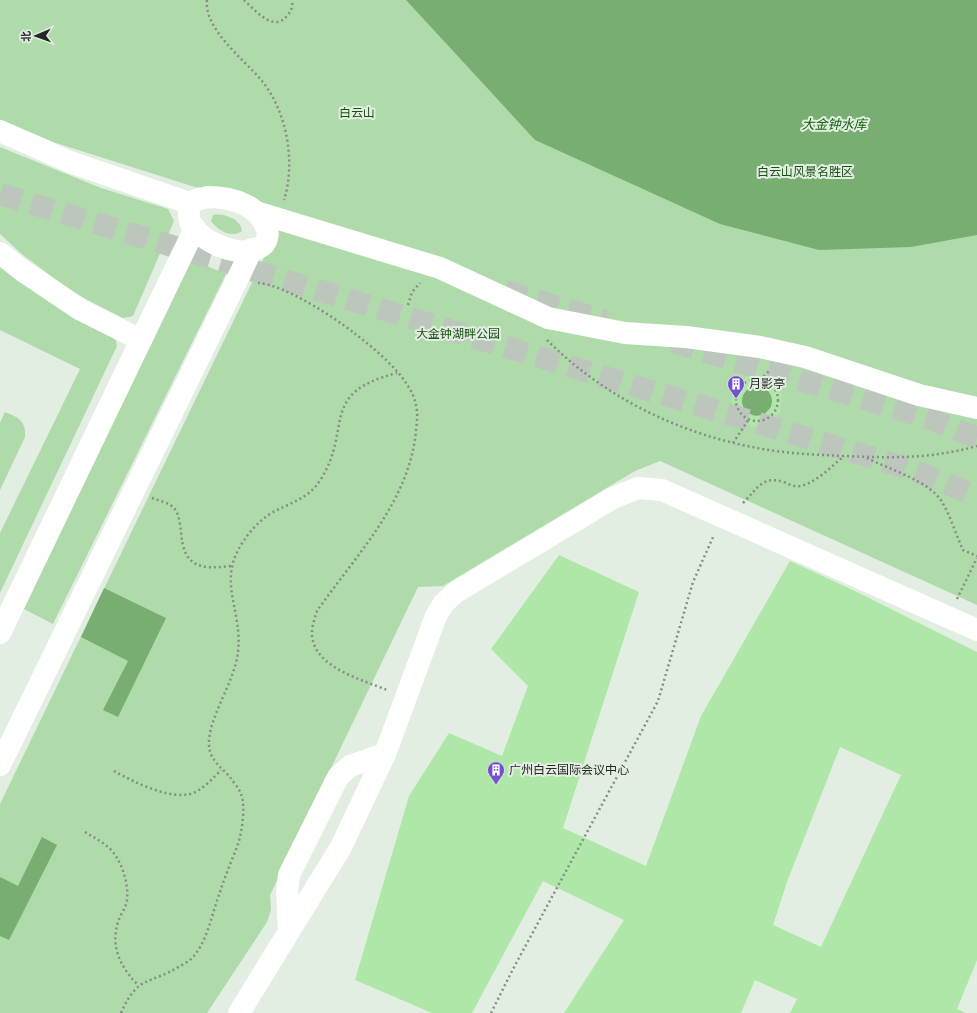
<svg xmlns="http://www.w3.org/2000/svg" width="977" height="1013" viewBox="0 0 977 1013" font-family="Raleway,'Noto Sans SC',sans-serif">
	<rect width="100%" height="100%" fill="#e3eee2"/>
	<g fill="#afdbaa">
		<path d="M0,0H977V605L660,461L635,471L443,586L418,587L270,895L271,910L267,922L207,1013H0V804L287,210L257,201L233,191L195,187L56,143L0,120Z"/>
		<path d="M0,147L101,188L168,209L174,221L133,316L123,318L74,293L23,255L0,234Z"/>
		<path d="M213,215C223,213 241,219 242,231C232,239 217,230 211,221Z"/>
		<path d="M190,259L226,274L53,624L24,609Z"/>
		<path d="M0,263L115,337L117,346L0,593V533L80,369L0,330Z"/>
		<path d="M5,412C19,417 26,422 25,437L0,490V423Z"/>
	</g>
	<g fill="#78ae71">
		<path d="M406,0H977V235L911,247L819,250L720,224L535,140Z"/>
		<circle cx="757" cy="401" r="15"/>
		<path d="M104,588L166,618L118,717L103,710L128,661L81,637Z"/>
		<path d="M42,837L57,845L9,940L0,936V877L18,886Z"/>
	</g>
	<g fill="#aee7a7" fill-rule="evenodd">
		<path d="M756,375L765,376L773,380L782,395L780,412L769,424L761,427H753L738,419L733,413L731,405L734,388L740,381L747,376ZM757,385L767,389L772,397V402L771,407L764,415L754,416L745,411L741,401L742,396L748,388Z"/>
		<path d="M559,555L639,592L563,828L646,866L701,716L790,561L855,591L977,652V960L957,1009L966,1013H790L797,999L755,980L741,1013H564L624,920L543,881L472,1013H432L355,980L409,796L449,733L502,756L528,686L491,649ZM840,747L901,775L821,947L773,925L787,882Z"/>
	</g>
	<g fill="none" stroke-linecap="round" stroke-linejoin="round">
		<g stroke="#bdc6bc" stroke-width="22" stroke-dasharray="22 11" stroke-linecap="butt">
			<path d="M0,194L913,470L977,496"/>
			<path d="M505,291L606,321"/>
			<path d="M673,342L928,418L977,438"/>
		</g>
		<g stroke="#858d85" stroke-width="2.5" stroke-dasharray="2 3" stroke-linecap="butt">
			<path d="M207,0C204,30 244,59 262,81C287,112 296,163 284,200"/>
			<path d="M244,0C254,9 272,32 286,17C291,12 293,7 292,0"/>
			<path d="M258,283C283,284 334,317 354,333C375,349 411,378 416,405C418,413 417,422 416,430C410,501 356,555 317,611C314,620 310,632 313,641C320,669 363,680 387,690"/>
			<path d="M408,305L412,292L420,283"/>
			<path d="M547,340C607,400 686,437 769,450C794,454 820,455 845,456C892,458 931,459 977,446"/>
			<circle cx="757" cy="400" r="21"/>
			<path d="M760,380L770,370"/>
			<path d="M733,443L749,419"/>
			<path d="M867,458C888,469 930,481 942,502C951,517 956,535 963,550L977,556"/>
			<path d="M152,498C159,501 168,502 174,508C179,514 180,524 181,531C183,567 200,570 231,566"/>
			<path d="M743,503C758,488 763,474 786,483C790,485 796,487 801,486C817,482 832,466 844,456"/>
			<path d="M957,599L977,558"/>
			<path d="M114,771C134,782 167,799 190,794C202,791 213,778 221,770"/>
			<path d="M85,832C93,837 101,841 108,847C121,858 129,883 127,900C126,908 120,915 118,922C110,947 121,968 138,985"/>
			<path d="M121,1013C138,974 150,985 180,966C184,964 189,961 193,957C208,940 212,913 220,892C225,876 232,860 238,844C242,832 246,806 241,794C239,788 233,782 230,777C221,767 210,760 209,746C207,719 235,682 238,652C243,610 216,581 243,542C250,531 259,521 270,514C290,502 308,500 321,479C353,427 318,393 397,373"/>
			<path d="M491,1013L513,969L658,701L693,582L714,535"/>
		</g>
		<g stroke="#fff" stroke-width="22">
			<path d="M0,131L70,162L192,204"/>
			<path d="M208,197C232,197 260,205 267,230C269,236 266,243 262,246C242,260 202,243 191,224C188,219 189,212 189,206L196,200Z"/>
			<path d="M259,213L440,268L548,318L625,333L686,337L760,347L805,357L919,395L977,408"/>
			<path d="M0,253L23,271L81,310L141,340"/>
			<path d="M0,633L195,228"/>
			<path d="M0,765L252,249"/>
			<path d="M289,932L287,892L289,875L338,777L350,766L385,754"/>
			<path d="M239,1013L341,847L385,754L436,616L444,603L456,592L613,498L638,488L662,490L977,630"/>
		</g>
	</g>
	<defs>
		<g id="building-pin" transform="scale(0.9)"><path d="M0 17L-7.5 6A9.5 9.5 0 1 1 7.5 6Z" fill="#7352cb" stroke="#e3eee2"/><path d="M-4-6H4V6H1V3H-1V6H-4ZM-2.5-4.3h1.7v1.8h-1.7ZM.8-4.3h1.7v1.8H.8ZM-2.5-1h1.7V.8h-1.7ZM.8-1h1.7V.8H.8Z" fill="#fff"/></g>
	</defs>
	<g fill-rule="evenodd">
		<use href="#building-pin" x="736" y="384"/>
		<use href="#building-pin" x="496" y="770"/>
	</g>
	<g text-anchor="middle" stroke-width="4" stroke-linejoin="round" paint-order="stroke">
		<g font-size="12" fill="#184f13" stroke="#e3eee2">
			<text x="357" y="117">白云山</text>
			<text x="805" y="176">白云山风景名胜区</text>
			<text x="458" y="338">大金钟湖畔公园</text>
		</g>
		<g font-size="12" fill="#242824" stroke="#e3eee2" text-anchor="start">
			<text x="749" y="388">月影亭</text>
			<text x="509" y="774">广州白云国际会议中心</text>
		</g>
		<g font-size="13" font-style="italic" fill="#0e5c07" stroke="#e3eee2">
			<text x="834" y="129">大金钟水库</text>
		</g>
	</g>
	<g transform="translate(36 36) rotate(268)" stroke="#e3eee2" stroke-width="3" paint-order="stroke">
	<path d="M0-3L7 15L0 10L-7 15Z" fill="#242824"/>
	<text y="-6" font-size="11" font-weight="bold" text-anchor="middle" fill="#242824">北</text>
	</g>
</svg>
